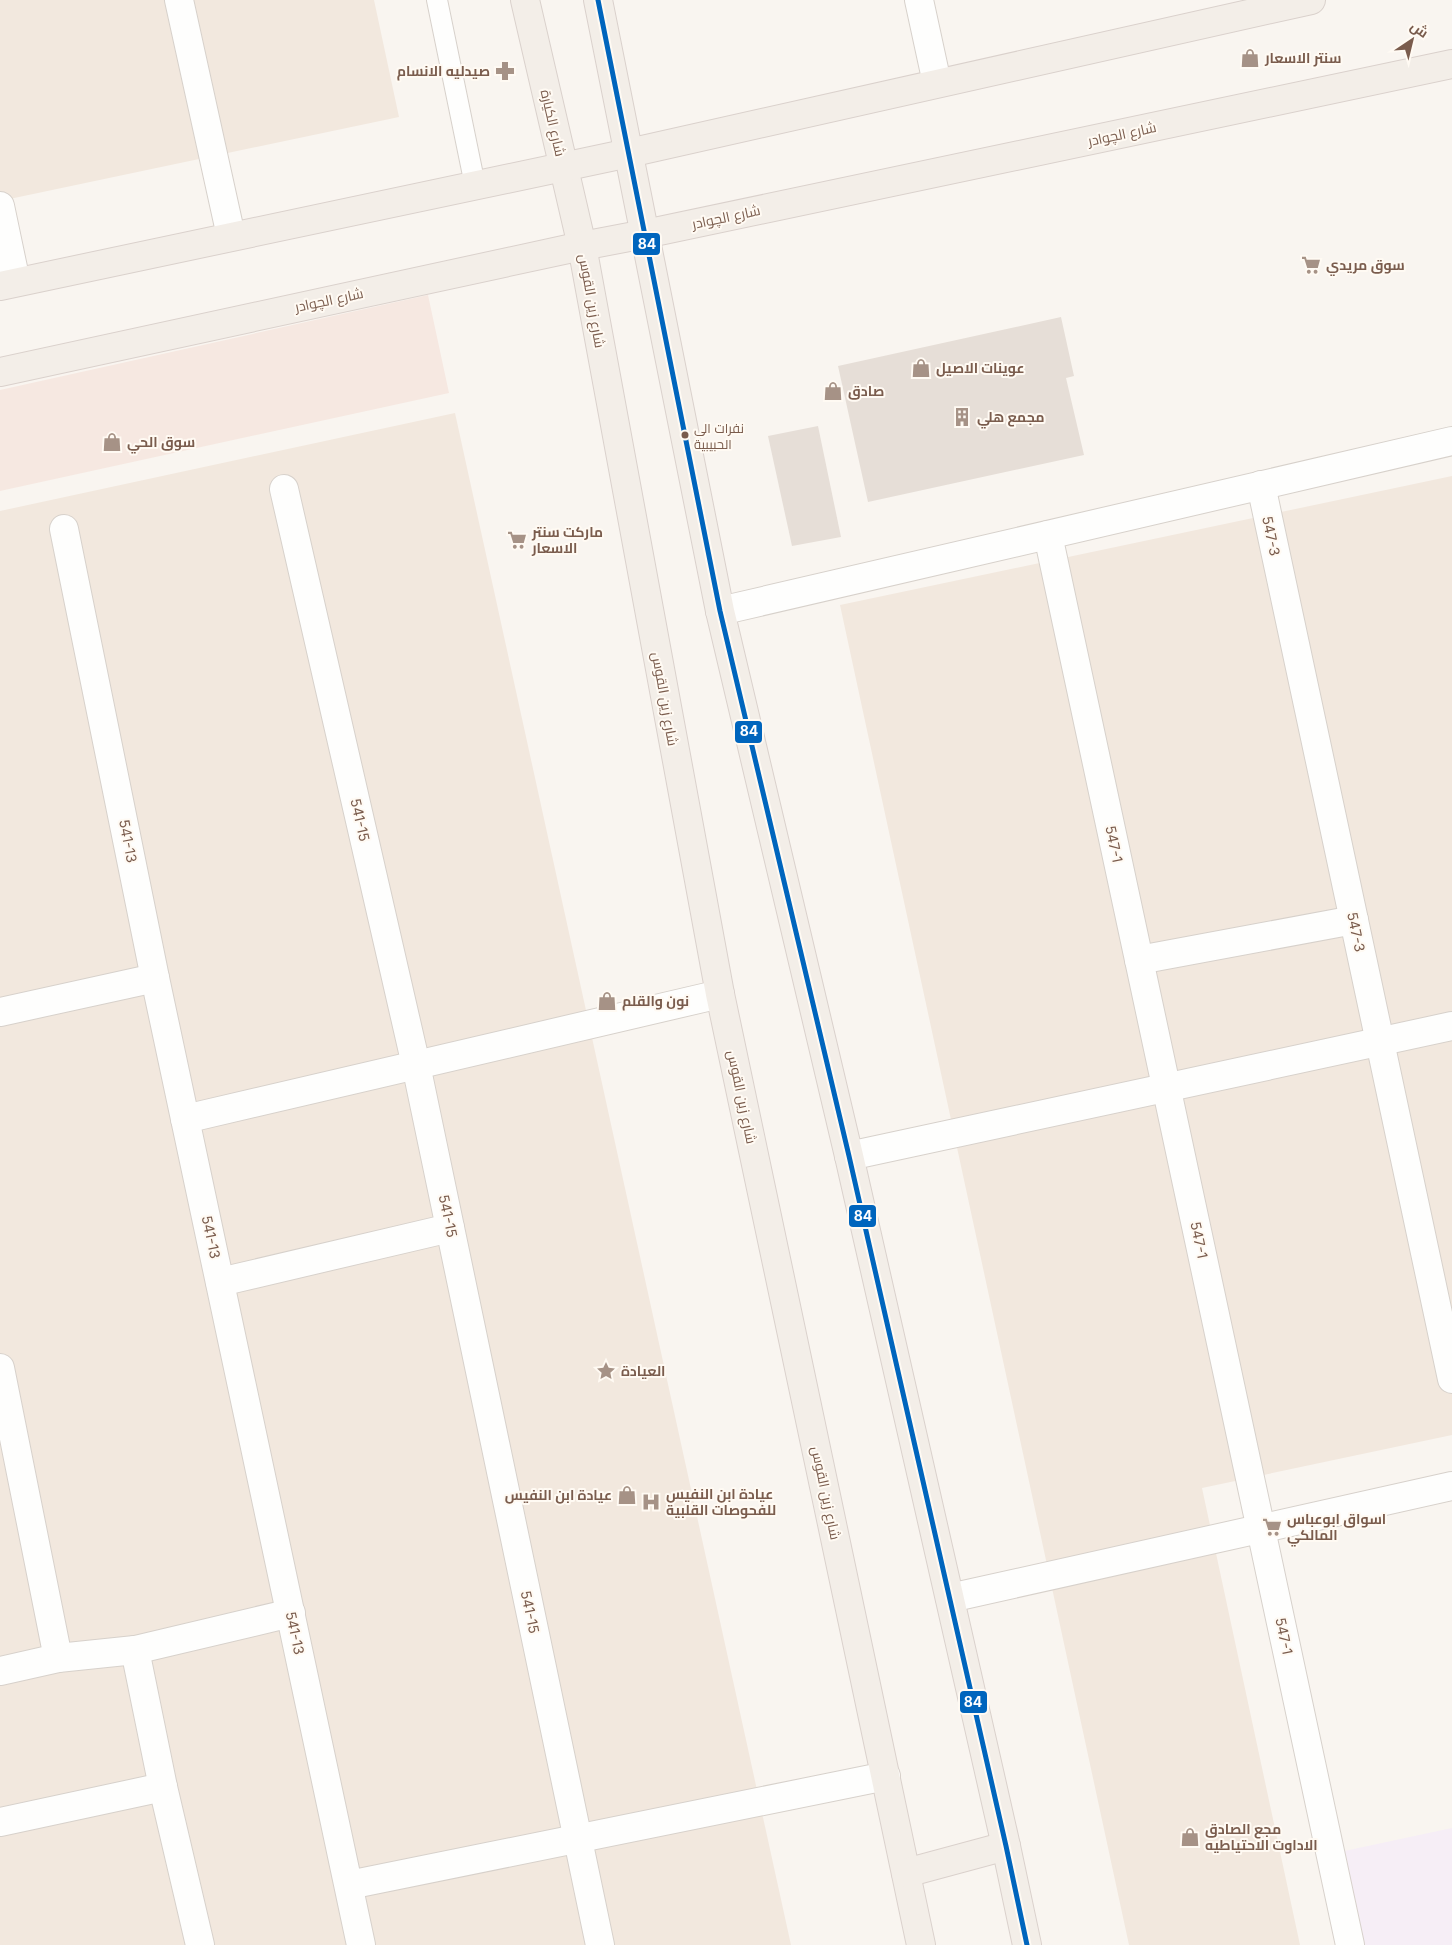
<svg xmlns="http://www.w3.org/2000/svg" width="1452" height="1945" viewBox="0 0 1452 1945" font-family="Inter,Cairo,sans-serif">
	<rect width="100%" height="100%" fill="#f9f5f0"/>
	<g fill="#f2e8de">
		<path d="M0,0H374L399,117L0,201Z"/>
		<path d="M455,413L791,1945H0V511Z"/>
		<path d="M1452,476V1435L1202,1488L1300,1945H1129L840,605Z"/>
	</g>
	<path fill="#f6e8e1" d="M428,295L449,393L0,491V390Z"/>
	<path fill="#f6eef6" d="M1452,1828V1945H1355L1335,1853Z"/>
	<g fill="#e6ded7">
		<path d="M1061,317L1074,376L1066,378L1084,455L868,502L838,366Z"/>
		<path d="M818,426L841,537L792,546L768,436Z"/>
	</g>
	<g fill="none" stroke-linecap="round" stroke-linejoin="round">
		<g stroke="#d7d1cb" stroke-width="22">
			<path id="service" d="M437,0L475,185"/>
		</g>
		<g stroke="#d7d1cb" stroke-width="30">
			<g id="minor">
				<path d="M179,0L231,236"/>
				<path d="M919,0L937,83"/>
				<path d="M0,206L16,282"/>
				<path d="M1261,485L1452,1379"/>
				<path d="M284,489L416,1065L600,1945"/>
				<path d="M64,529L155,978L361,1945"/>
				<path d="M1048,535L1350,1945"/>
				<path d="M720,611L1452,441"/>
				<path d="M1139,960L1354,920"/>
				<path d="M0,1012L155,978"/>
				<path d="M185,1119L720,994"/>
				<path d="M849,1156L1452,1026"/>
				<path d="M220,1282L450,1228"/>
				<path d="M0,1368L58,1658"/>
				<path d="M950,1598L1452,1486"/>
				<path d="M135,1650L163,1787L200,1945"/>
				<path d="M0,1671L58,1658L135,1650L291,1613"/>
				<path d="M0,1822L163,1787"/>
				<path d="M349,1885L886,1776"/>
			</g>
		</g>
		<g stroke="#dad1cc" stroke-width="30">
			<g id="primary">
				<path d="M525,0L582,246L720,994L921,1945"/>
				<path d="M598,0L720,611L849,1156L1006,1846L1027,1945"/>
				<path d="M0,286L629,153L1311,0"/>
				<path d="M0,372L582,246L645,234L1452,64"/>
				<path d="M906,1873L1006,1846"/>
			</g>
		</g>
		<use href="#service" stroke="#fefefd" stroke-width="20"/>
		<use href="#minor" stroke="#fefefd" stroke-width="28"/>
		<use href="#primary" stroke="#f3eee8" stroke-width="28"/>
		<g stroke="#fffaf3" stroke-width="9">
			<path id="bus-1" d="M598,0L720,611L849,1156L1006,1846L1027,1945"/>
		</g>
		<use href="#bus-1" stroke="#0065bd" stroke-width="5"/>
	</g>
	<defs>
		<g id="shop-bare" transform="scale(1.5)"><path d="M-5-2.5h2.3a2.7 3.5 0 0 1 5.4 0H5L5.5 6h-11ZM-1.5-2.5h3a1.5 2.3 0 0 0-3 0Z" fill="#a69286" stroke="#fffaf3" stroke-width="2.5" paint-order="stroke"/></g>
		<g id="pharmacy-bare" transform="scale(1.5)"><path d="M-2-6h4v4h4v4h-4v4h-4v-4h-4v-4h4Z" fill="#a69286" stroke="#fffaf3" stroke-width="2.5" paint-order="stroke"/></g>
		<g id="supermarket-bare" transform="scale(1.5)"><path d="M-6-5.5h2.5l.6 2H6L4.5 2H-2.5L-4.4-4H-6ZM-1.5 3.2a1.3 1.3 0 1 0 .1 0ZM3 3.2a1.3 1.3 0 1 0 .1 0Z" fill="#a69286" stroke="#fffaf3" stroke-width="2.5" paint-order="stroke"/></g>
		<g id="building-bare" transform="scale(1.5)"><path d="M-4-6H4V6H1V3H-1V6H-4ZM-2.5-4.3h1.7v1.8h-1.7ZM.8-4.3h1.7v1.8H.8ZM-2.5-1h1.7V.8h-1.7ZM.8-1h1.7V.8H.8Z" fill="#a69286" stroke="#fffaf3" stroke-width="2.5" paint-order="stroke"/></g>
		<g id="sight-bare" transform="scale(1.5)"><path d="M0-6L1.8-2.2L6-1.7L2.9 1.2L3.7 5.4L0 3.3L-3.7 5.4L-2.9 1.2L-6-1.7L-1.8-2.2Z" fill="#a69286" stroke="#fffaf3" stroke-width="2.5" paint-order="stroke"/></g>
		<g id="hospital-bare" transform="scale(1.5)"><path d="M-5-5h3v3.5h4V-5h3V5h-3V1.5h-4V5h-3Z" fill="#a69286" stroke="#fffaf3" stroke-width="2.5" paint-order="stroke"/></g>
	</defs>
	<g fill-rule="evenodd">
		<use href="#shop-bare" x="1250" y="58"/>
		<use href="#pharmacy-bare" x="505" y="71"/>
		<use href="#supermarket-bare" x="1311" y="265"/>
		<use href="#shop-bare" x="921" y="368"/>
		<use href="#shop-bare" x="833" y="391"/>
		<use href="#building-bare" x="962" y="417"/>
		<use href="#shop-bare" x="112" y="442"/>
		<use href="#supermarket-bare" x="517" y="540"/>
		<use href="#shop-bare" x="607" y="1001"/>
		<use href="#sight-bare" x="606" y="1371"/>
		<use href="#shop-bare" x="627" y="1495"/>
		<use href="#hospital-bare" x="651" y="1502"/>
		<use href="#supermarket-bare" x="1272" y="1527"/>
		<use href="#shop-bare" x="1190" y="1837"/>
	</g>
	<circle fill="#7a5c4d" stroke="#fffaf3" stroke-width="2" cx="685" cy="435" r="4.5"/>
	<g text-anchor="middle" stroke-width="4" stroke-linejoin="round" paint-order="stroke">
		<g font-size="13" fill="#7a5c4d" stroke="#fffaf3" text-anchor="start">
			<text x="694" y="433">نفرات الى<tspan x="694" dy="16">الحبيبية</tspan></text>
		</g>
		<g font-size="14" font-weight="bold" fill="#7a5c4d" stroke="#fffaf3" text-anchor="start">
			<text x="1265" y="63">سنتر الاسعار</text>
			<text x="490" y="76" text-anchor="end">صيدليه الانسام</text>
			<text x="1326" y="270">سوق مريدي</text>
			<text x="936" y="373">عوينات الاصيل</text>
			<text x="848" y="396">صادق</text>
			<text x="977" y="422">مجمع هلي</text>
			<text x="127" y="447">سوق الحي</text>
			<text x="532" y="537">ماركت سنتر<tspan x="532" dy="16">الاسعار</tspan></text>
			<text x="622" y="1006">نون والقلم</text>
			<text x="621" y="1376">العيادة</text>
			<text x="666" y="1499">عيادة ابن النفيس<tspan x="666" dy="16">للفحوصات القلبية</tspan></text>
			<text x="612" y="1500" text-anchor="end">عيادة ابن النفيس</text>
			<text x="1287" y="1524">اسواق ابوعباس<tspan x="1287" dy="16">المالكي</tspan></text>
			<text x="1205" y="1834">مجع الصادق<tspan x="1205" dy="16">الاداوت الاحتياطيه</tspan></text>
		</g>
		<g font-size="14" fill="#7a5c4d" stroke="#fffaf3">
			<text transform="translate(553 123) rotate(77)" y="5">شارع الكيارة</text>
			<text transform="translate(1122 134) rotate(-12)" y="5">شارع الچوادر</text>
			<text transform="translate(726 217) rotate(-12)" y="5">شارع الچوادر</text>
			<text transform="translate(329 300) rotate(-12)" y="5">شارع الچوادر</text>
			<text transform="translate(592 301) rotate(80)" y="5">شارع زين القوس</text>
			<text transform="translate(1271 536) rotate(78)" y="5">547-3</text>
			<text transform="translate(665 699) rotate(80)" y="5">شارع زين القوس</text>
			<text transform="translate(360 820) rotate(77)" y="5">541-15</text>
			<text transform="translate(128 841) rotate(79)" y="5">541-13</text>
			<text transform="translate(1114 844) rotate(78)" y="5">547-1</text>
			<text transform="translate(1356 932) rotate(78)" y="5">547-3</text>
			<text transform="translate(742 1097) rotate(78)" y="5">شارع زين القوس</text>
			<text transform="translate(448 1216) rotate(78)" y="5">541-15</text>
			<text transform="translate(211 1237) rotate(78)" y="5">541-13</text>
			<text transform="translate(1199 1240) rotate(78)" y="5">547-1</text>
			<text transform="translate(826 1493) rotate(78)" y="5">شارع زين القوس</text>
			<text transform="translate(530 1612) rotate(78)" y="5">541-15</text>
			<text transform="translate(295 1633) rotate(78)" y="5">541-13</text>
			<text transform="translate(1284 1636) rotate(78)" y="5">547-1</text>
		</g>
	</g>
	<g stroke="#fffaf3" stroke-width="2">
		<rect x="632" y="232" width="29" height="24" rx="5" fill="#0065bd"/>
		<rect x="734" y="720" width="29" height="24" rx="5" fill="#0065bd"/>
		<rect x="848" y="1204" width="29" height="24" rx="5" fill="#0065bd"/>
		<rect x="959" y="1690" width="29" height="24" rx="5" fill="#0065bd"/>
	</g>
	<g font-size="14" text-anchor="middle" font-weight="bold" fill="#fff">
		<text x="647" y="249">84</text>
		<text x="749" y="736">84</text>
		<text x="863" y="1221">84</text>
		<text x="973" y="1707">84</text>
	</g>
	<g transform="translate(1412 40) rotate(35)" stroke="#fffaf3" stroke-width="4" paint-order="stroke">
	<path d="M0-4L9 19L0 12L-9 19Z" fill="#7a5c4d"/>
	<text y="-8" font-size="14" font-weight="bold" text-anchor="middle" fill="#7a5c4d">ش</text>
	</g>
</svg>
